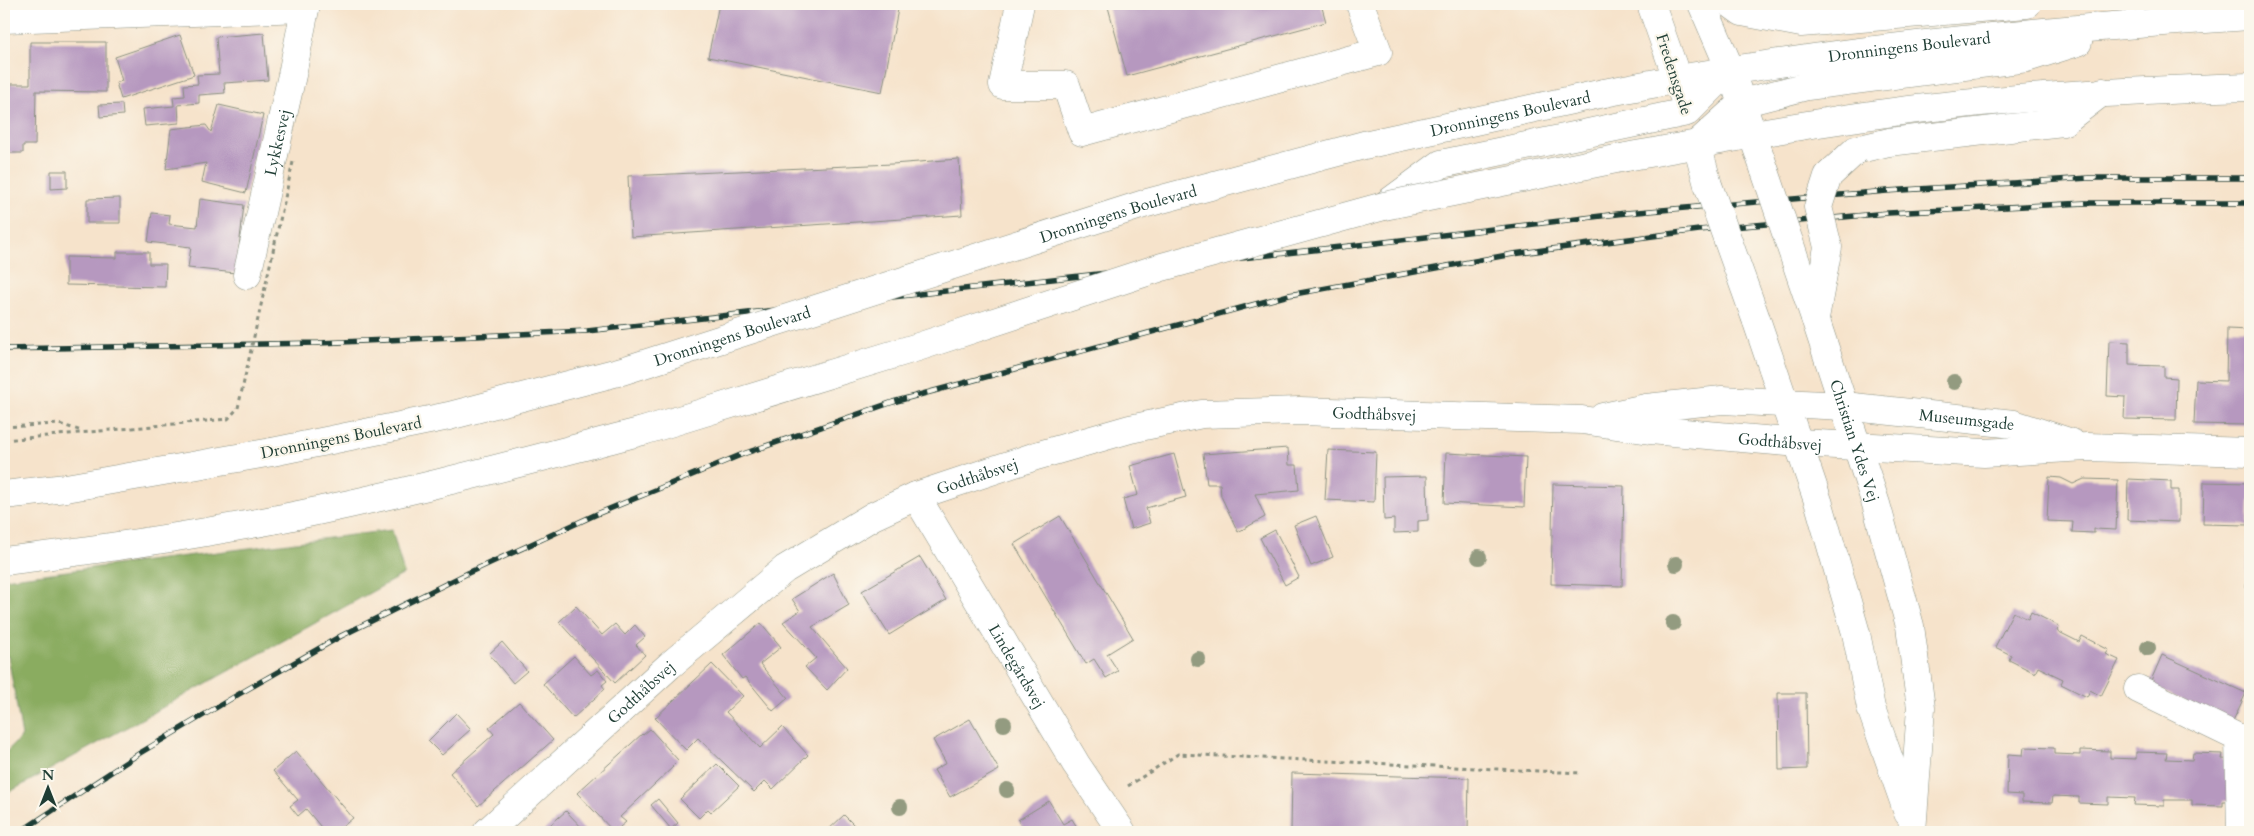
<svg xmlns="http://www.w3.org/2000/svg" width="2254" height="836" viewBox="0 0 2254 836" font-family="Cardo,serif">
	<rect width="100%" height="100%" fill="#fbf7ec"/>
	<filter id="ink" filterUnits="userSpaceOnUse"><feTurbulence type="fractalNoise" baseFrequency=".02" numOctaves="2"/><feDisplacementMap in="SourceGraphic" scale="10" xChannelSelector="R" yChannelSelector="G"/><feConvolveMatrix kernelMatrix="1 2 1 2 8 2 1 2 1" color-interpolation-filters="sRGB"/></filter>
	<filter id="wash" filterUnits="userSpaceOnUse"><feTurbulence type="fractalNoise" baseFrequency=".0096" numOctaves="4" result="noise"/><feDisplacementMap in="SourceGraphic" scale="20" xChannelSelector="R" yChannelSelector="G"/><feGaussianBlur stdDeviation="1.12" result="paint"/><feColorMatrix in="noise" values="0 0 0 0 0 0 0 0 0 0 0 0 0 0 0 0 0 1.4 0 .05"/><feComposite in="paint" operator="in"/></filter>
	<g filter="url(#wash)">
		<rect width="100%" height="100%" fill="#f6e3cb"/>
		<path fill="#8aac60" stroke="#54744a" d="M392,530L404,574L4,795V754L22,736L8,656H4V579Z"/>
		<g id="blocks">
			<g fill="#b698bf">
				<path d="M719,4H899L882,92L708,57Z"/>
				<path d="M1120,4H1321L1326,22L1127,76L1108,7Z"/>
				<path d="M264,33L268,80L224,83L225,93L199,95V103L178,105L179,123L145,126L143,109L174,106L173,97L185,96L184,85L198,84L197,75L219,74L216,37Z"/>
				<path d="M180,35L194,75L121,99L116,83L122,81L115,57Z"/>
				<path d="M30,42H106V92L36,91L35,145H23V153H4V73H7V84H30Z"/>
				<path d="M122,104L123,115L100,117L99,105Z"/>
				<path d="M219,105L263,115L246,193L202,182L206,163L166,169L171,129L206,125L211,132Z"/>
				<path d="M959,159L962,215L631,237L628,176L892,164Z"/>
				<path d="M51,171H67V188L51,189Z"/>
				<path d="M120,198V223H87V199Z"/>
				<path d="M200,199L244,205L236,273L188,268L191,247L148,242L152,213L170,215L169,224L197,227Z"/>
				<path d="M117,252H149V264H166L165,287L66,285V257L117,258Z"/>
				<path d="M2227,329L2250,330V425L2194,424L2196,380L2226,381Z"/>
				<path d="M2109,341L2129,342V365L2164,366V377L2177,378L2176,420L2124,419L2125,397L2107,396Z"/>
				<path d="M1288,448L1289,465H1297L1299,490L1255,494L1265,517L1238,532L1221,496L1220,484H1207L1203,454Z"/>
				<path d="M1328,450L1376,452L1374,502L1325,500Z"/>
				<path d="M1446,453L1526,457L1524,507L1444,503Z"/>
				<path d="M1174,454L1186,497L1146,508L1150,523L1131,529L1123,499L1138,495L1130,466Z"/>
				<path d="M1427,476L1428,520L1418,521V532L1394,533V519L1384,520L1383,477Z"/>
				<path d="M2049,477L2061,478L2073,484L2084,479L2118,480L2116,530L2094,529V533L2072,532L2073,522L2047,521Z"/>
				<path d="M2128,479L2171,481V490H2179V522L2127,520Z"/>
				<path d="M2204,482L2250,483L2248,525L2203,524Z"/>
				<path d="M1553,484L1624,486L1622,586L1551,584Z"/>
				<path d="M1060,516L1133,638L1107,654L1118,671L1106,678L1094,659L1086,664L1014,544Z"/>
				<path d="M1316,516L1333,557L1311,566L1294,525Z"/>
				<path d="M1275,530L1299,577L1285,585L1260,538Z"/>
				<path d="M2248,543H2250V588H2246Z"/>
				<path d="M920,557L946,600L889,635L862,591Z"/>
				<path d="M833,573L849,605L812,627L847,668L827,690L805,667L816,658L783,622L800,611L792,599Z"/>
				<path d="M576,606L602,635L615,624L625,635L635,625L645,637L636,645L645,655L615,683L559,622Z"/>
				<path d="M2013,612L2028,619L2031,612L2059,626L2057,631L2079,642L2082,636L2109,650L2106,654L2119,660L2101,696L2090,690L2087,697L2061,684L2063,679L2038,667L2035,673L2009,660L2011,655L1995,647Z"/>
				<path d="M761,623L781,647L760,664L788,698L773,711L745,677L742,679L723,655Z"/>
				<path d="M502,642L527,671L513,683L489,654Z"/>
				<path d="M2162,655L2246,693L2232,723L2149,685Z"/>
				<path d="M574,656L591,675L598,670L607,681L602,685L605,689L573,718L543,684Z"/>
				<path d="M712,664L743,696L726,712L760,748L782,727L808,755L773,789L765,781L754,792L698,738L686,750L655,718Z"/>
				<path d="M1778,693H1806L1807,769L1779,770Z"/>
				<path d="M519,702L553,740L478,806L450,773L494,734L489,728Z"/>
				<path d="M456,713L471,729L442,755L428,741Z"/>
				<path d="M970,719L999,770L950,797L934,770L946,763L933,740Z"/>
				<path d="M650,729L678,760L672,766L673,767L620,817L626,822L614,832L577,793L642,734L643,735Z"/>
				<path d="M2024,747L2054,748V754L2080,755V750L2110,751V758L2136,759V752L2167,753L2166,759L2192,760L2193,753L2223,754L2222,759L2234,760L2233,801H2223V806L2192,805V800H2164V806L2134,805L2135,798L2108,797V804L2079,803V797L2053,796L2052,803L2022,802V795L2007,794L2008,754L2023,755Z"/>
				<path d="M296,751L353,818L336,832H325L306,809L298,816L290,806L298,800L273,771Z"/>
				<path d="M717,764L739,786L711,812L708,809L699,818L680,799Z"/>
				<path d="M1292,773L1469,778L1468,832H1291Z"/>
				<path d="M658,799L678,823L671,829L651,805Z"/>
				<path d="M1049,801L1063,824L1072,819L1080,832H1026L1018,820Z"/>
				<path d="M566,811L586,832H542Z"/>
				<path d="M844,815L861,832H826Z"/>
			</g>
		</g>
	</g>
	<g filter="url(#ink)">
		<use href="#blocks" fill-opacity="0" stroke="#8a9080" stroke-width="1"/>
		<g fill="none" stroke-linecap="round" stroke-linejoin="round">
			<g stroke="#8a9080" stroke-width="29">
				<g id="minor">
					<path d="M1020,4L1003,85H1066L1082,132L1378,52L1360,4"/>
					<path d="M4,19L305,8"/>
					<path d="M1730,69L1765,171"/>
					<path d="M1697,144L1708,185"/>
					<path id="s1" d="M247,275L292,75L306,4"/>
					<path id="s2" d="M1815,318L1876,504L1910,626L1921,708L1912,832"/>
					<path d="M1756,319L1819,504L1856,633L1871,708L1908,813"/>
					<path id="s3" d="M1603,417L1646,408L1722,400L1844,406L2014,424L2072,443"/>
					<path id="s4" d="M916,496L1076,764L1122,832"/>
					<path d="M2138,689L2239,738L2241,832"/>
					<path id="s5" d="M487,832L669,666L785,569L873,516L916,496L1036,456L1130,429L1202,414L1300,411L1582,420L1650,430L1799,443L1984,453L2087,447L2250,452"/>
				</g>
			</g>
			<g stroke="#8a9080" stroke-width="29">
				<g id="major">
					<path d="M1651,4L1683,95"/>
					<path d="M1702,4L1730,69"/>
					<path d="M1731,4L1742,12L1801,23L2027,4"/>
					<path id="s6" d="M1604,93C1816,51 2035,30 2250,16"/>
					<path d="M1697,144L1742,103L1807,86L2027,58L2078,42"/>
					<path d="M1856,150L1889,142L2063,122L2102,92"/>
					<path d="M1626,157C1738,137 1849,115 1963,104C2058,94 2154,90 2250,87"/>
					<path d="M1384,206L1441,164L1687,112L1730,69"/>
					<path d="M4,495L66,488L272,452"/>
					<path d="M4,561C97,550 191,536 283,518C404,494 523,462 643,431"/>
				</g>
			</g>
			<g stroke="#8a9080" stroke-width="3" stroke-dasharray="4 4" stroke-linecap="butt">
				<path d="M4,427L59,424L82,431"/>
				<path d="M4,440L228,419L238,408"/>
				<path d="M1128,786L1178,754L1582,773"/>
			</g>
			<use href="#minor" stroke="#fff" stroke-width="28"/>
			<use href="#major" stroke="#fff" stroke-width="28"/>
			<g stroke="#1f3d34" stroke-width="5.5">
				<g id="rail">
					<path d="M4,349L319,343L587,331L1376,243L1626,213L1887,191L2089,178H2250"/>
					<path d="M20,832L140,753L239,694L341,636L468,573L597,514L743,454L893,402L1289,295L1513,254L1699,230L1888,213L2086,203H2250"/>
				</g>
			</g>
			<use href="#rail" stroke="#fbf7ec" stroke-width="4" stroke-dasharray="11" stroke-linecap="butt"/>
			<g stroke="#8a9080" stroke-width="29" stroke-linecap="butt">
				<g id="minor-bridge">
					<path d="M1765,171L1815,318"/>
					<path d="M1708,185L1756,319"/>
				</g>
			</g>
			<g stroke="#8a9080" stroke-width="29" stroke-linecap="butt">
				<g id="major-bridge">
					<path d="M1815,318L1828,247L1818,207L1828,176L1856,150"/>
					<path d="M643,431L918,347L1162,267L1384,206L1626,157"/>
					<path id="s7" d="M272,452L449,416L622,371L1147,203L1364,145L1604,93"/>
				</g>
			</g>
			<path stroke="#8a9080" stroke-width="3" stroke-dasharray="4 4" stroke-linecap="butt" d="M238,408L293,162"/>
			<use href="#minor-bridge" stroke="#fff" stroke-width="28"/>
			<use href="#major-bridge" stroke="#fff" stroke-width="28"/>
		</g>
		<g fill="#939b80">
			<circle cx="1954" cy="382" r="8"/>
			<circle cx="1479" cy="557" r="8"/>
			<circle cx="1676" cy="564" r="8"/>
			<circle cx="1673" cy="623" r="8"/>
			<circle cx="2148" cy="648" r="8"/>
			<circle cx="1198" cy="659" r="8"/>
			<circle cx="1004" cy="724" r="8"/>
			<circle cx="1007" cy="790" r="8"/>
			<circle cx="900" cy="807" r="8"/>
		</g>
	</g>
	<g text-anchor="middle" stroke-width="4.5" stroke-linejoin="round" paint-order="stroke">
		<g font-size="16" fill="#1f3d34" stroke="#fbf7ec">
			<text dy="6" stroke="none"><textPath href="#s6" startOffset="309">Dronningens Boulevard</textPath></text>
			<text transform="translate(1675 74) rotate(72)" y="6">Fredensgade</text>
			<text dy="6" stroke="none"><textPath href="#s7" startOffset="1285">Dronningens Boulevard</textPath></text>
			<text dy="6" stroke="none"><textPath href="#s1" startOffset="136">Lykkesvej</textPath></text>
			<text dy="6" stroke="none"><textPath href="#s7" startOffset="880">Dronningens Boulevard</textPath></text>
			<text dy="6" stroke="none"><textPath href="#s7" startOffset="475">Dronningens Boulevard</textPath></text>
			<text dy="6" stroke="none"><textPath href="#s5" startOffset="1018">Godthåbsvej</textPath></text>
			<text dy="6" stroke="none"><textPath href="#s3" startOffset="366">Museumsgade</textPath></text>
			<text transform="translate(341 437) rotate(-11)" y="6">Dronningens Boulevard</text>
			<text dy="6" stroke="none"><textPath href="#s5" startOffset="1425">Godthåbsvej</textPath></text>
			<text dy="6" stroke="none"><textPath href="#s2" startOffset="129">Christian Ydes Vej</textPath></text>
			<text dy="6" stroke="none"><textPath href="#s5" startOffset="612">Godthåbsvej</textPath></text>
			<text dy="6" stroke="none"><textPath href="#s4" startOffset="198">Lindegårdsvej</textPath></text>
			<text dy="6" stroke="none"><textPath href="#s5" startOffset="208">Godthåbsvej</textPath></text>
		</g>
	</g>
	<rect width="2254" height="836" fill="none" stroke="#fbf7ec" stroke-width="20"/>
	<g transform="translate(48 788)" stroke="#fbf7ec" stroke-width="4" paint-order="stroke">
	<path d="M0-4L9 19L0 12L-9 19Z" fill="#1f3d34"/>
	<text y="-8" font-size="14" font-weight="bold" text-anchor="middle" fill="#1f3d34">N</text>
	</g>
</svg>
